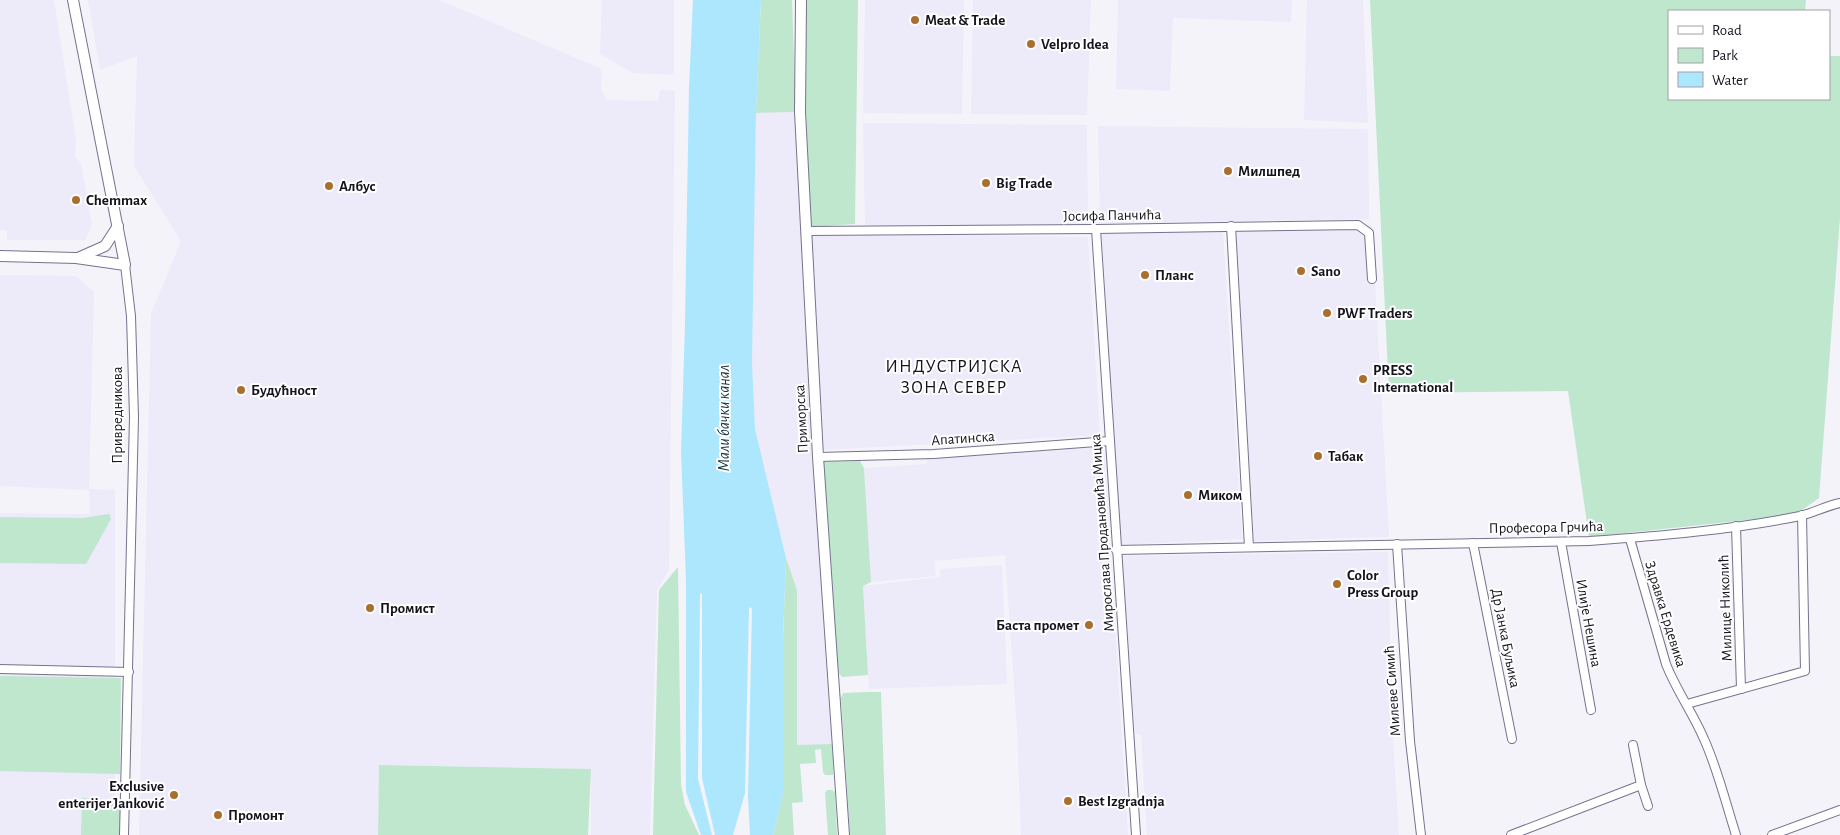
<svg xmlns="http://www.w3.org/2000/svg" width="1840" height="835" viewBox="0 0 1840 835" font-family="'Alegreya Sans',sans-serif">
	<rect width="100%" height="100%" fill="#f4f3fa"/>
	<g fill="#edeafa">
		<path d="M0,0H54L76,140L75,156L81,164L92,224L85,240H7V230H0Z"/>
		<path d="M88,0H439L602,69L601,90L607,100L658,101L660,90L675,91L669,570L657,590L650,835H591V769L379,765L378,835H139L151,314L181,241L134,166L137,56L100,70Z"/>
		<path d="M602,0H674V75L633,73L600,54Z"/>
		<path d="M865,0H964L962,114L863,113Z"/>
		<path d="M973,0H1091L1087,115L971,114Z"/>
		<path d="M1118,0H1292L1291,22L1173,18L1170,91L1116,89Z"/>
		<path d="M1307,0H1363L1368,123L1304,120Z"/>
		<path d="M796,112L833,744L797,746V590L786,558L755,429L752,362L756,113Z"/>
		<path d="M863,123L1087,125L1088,224L865,226Z"/>
		<path d="M1098,126L1368,129L1369,219L1100,223Z"/>
		<path d="M1372,225L1389,537L1254,541L1235,231Z"/>
		<path d="M1223,231L1242,539L1120,545L1102,234Z"/>
		<path d="M955,235L1088,237L1100,435L823,450L812,236Z"/>
		<path d="M0,275L76,276L94,292L89,489L115,490V835H0V513L90,514L89,490L0,486Z"/>
		<path d="M1104,447L1128,835H1021L1017,729L1005,555L934,561L936,576L871,582L864,468L927,464V458Z"/>
		<path d="M1388,552L1392,720L1399,835H1147L1141,735L1135,733L1122,556Z"/>
		<path d="M1002,565L1007,684L869,689L863,586L940,577V569Z"/>
	</g>
	<g fill="#bfe7ce">
		<path d="M761,0H792L796,112L756,113Z"/>
		<path d="M806,0H858L855,224L811,227L805,115Z"/>
		<path d="M1370,0H1806L1805,11H1669V99H1829V56H1840V218L1819,498L1795,515L1589,537L1568,391L1389,393Z"/>
		<path d="M860,461L864,468L871,582L863,586L868,675L842,677L838,672L824,475V462Z"/>
		<path d="M109,514L111,519L86,564L0,563V517L83,518Z"/>
		<path d="M786,558L797,590V745L833,744V775H825L823,772L821,749L815,750L816,763L800,764L803,802L792,803L794,835H773L783,793V639Z"/>
		<path d="M678,567L681,784L685,805L699,835H653L659,590Z"/>
		<path d="M0,676L121,678L120,774L0,771Z"/>
		<path d="M868,692H881L886,835H850L841,698L843,693Z"/>
		<path d="M379,765L591,769L588,835H378Z"/>
		<path d="M827,790H832L835,792L837,835H828L825,793Z"/>
		<path d="M82,798L122,802V835H81Z"/>
	</g>
	<path fill="#ace7fe" d="M693,0H761L756,113L752,362L755,429L786,558L783,639V793L773,835H750L748,796L752,609L750,607L749,608L745,793L733,835H715L702,778V593L700,594L698,779L712,835H701L686,792V579L681,452L685,324L689,87Z"/>
	<g fill="none" stroke-linecap="round" stroke-linejoin="round">
		<g stroke="#76728e" stroke-width="10">
			<g id="minor">
				<path d="M1231,226L1249,547"/>
				<path d="M1096,229L1136,835"/>
				<path d="M807,231L1096,229L1358,225L1369,233L1372,279"/>
				<path d="M818,457L934,454L1110,441"/>
				<path d="M1736,526L1741,689"/>
				<path d="M1630,539L1666,664C1676,690 1693,713 1704,739C1718,770 1726,804 1736,835"/>
				<path d="M1561,542L1591,710"/>
				<path d="M1473,543L1512,739"/>
				<path d="M1397,544L1410,741L1421,835"/>
				<path d="M1116,550L1589,541C1659,536 1731,530 1800,516C1813,513 1826,506 1840,503"/>
				<path d="M0,669L129,672"/>
				<path d="M1687,704L1805,671L1802,515"/>
				<path d="M1641,785L1648,806"/>
				<path d="M124,835L134,417L131,316L125,265"/>
				<path d="M1511,835L1641,785L1633,745"/>
				<path d="M1772,835L1840,810"/>
			</g>
		</g>
		<g stroke="#76728e" stroke-width="12">
			<g id="tertiary">
				<path d="M801,0L800,112L818,457L844,835"/>
				<path d="M0,256L76,258L125,265L73,0"/>
				<path d="M80,257L105,246L118,226"/>
			</g>
		</g>
		<use href="#minor" stroke="#fff" stroke-width="8"/>
		<use href="#tertiary" stroke="#fff" stroke-width="10"/>
	</g>
	<g fill="#a96f2f" stroke="#fff" stroke-width="2">
		<circle cx="915" cy="20" r="5"/>
		<circle cx="1031" cy="44" r="5"/>
		<circle cx="1228" cy="171" r="5"/>
		<circle cx="986" cy="183" r="5"/>
		<circle cx="329" cy="186" r="5"/>
		<circle cx="76" cy="200" r="5"/>
		<circle cx="1301" cy="271" r="5"/>
		<circle cx="1145" cy="275" r="5"/>
		<circle cx="1327" cy="313" r="5"/>
		<circle cx="1363" cy="379" r="5"/>
		<circle cx="241" cy="390" r="5"/>
		<circle cx="1318" cy="456" r="5"/>
		<circle cx="1188" cy="495" r="5"/>
		<circle cx="1337" cy="584" r="5"/>
		<circle cx="370" cy="608" r="5"/>
		<circle cx="1089" cy="625" r="5"/>
		<circle cx="174" cy="795" r="5"/>
		<circle cx="1068" cy="801" r="5"/>
		<circle cx="218" cy="815" r="5"/>
	</g>
	<g text-anchor="middle" stroke-width="4" stroke-linejoin="round" paint-order="stroke">
		<g font-size="15" font-weight="bold" fill="#15131d" stroke="#fff" text-anchor="start">
			<text x="925" y="25">Meat &amp; Trade</text>
			<text x="1041" y="49">Velpro Idea</text>
			<text x="1238" y="176">Милшпед</text>
			<text x="996" y="188">Big Trade</text>
			<text x="339" y="191">Албус</text>
			<text x="86" y="205">Chemmax</text>
			<text x="1311" y="276">Sano</text>
			<text x="1155" y="280">Планс</text>
			<text x="1337" y="318">PWF Traders</text>
			<text x="1373" y="375">PRESS<tspan x="1373" dy="17">International</tspan></text>
			<text x="251" y="395">Будућност</text>
			<text x="1328" y="461">Табак</text>
			<text x="1198" y="500">Миком</text>
			<text x="1347" y="580">Color<tspan x="1347" dy="17">Press Group</tspan></text>
			<text x="380" y="613">Промист</text>
			<text x="1079" y="630" text-anchor="end">Баста промет</text>
			<text x="164" y="791" text-anchor="end">Exclusive<tspan x="164" dy="17">enterijer Janković</tspan></text>
			<text x="1078" y="806">Best Izgradnja</text>
			<text x="228" y="820">Промонт</text>
		</g>
		<g font-size="15" fill="#15131d" stroke="#fff">
			<text transform="translate(1112 215) rotate(-1)" y="5">Јосифа Панчића</text>
			<text transform="translate(117 415) rotate(-90)" y="5">Привредникова</text>
			<text transform="translate(801 419) rotate(-93)" y="5">Приморска</text>
			<text transform="translate(963 438) rotate(-4)" y="5">Апатинска</text>
			<text transform="translate(1546 527) rotate(-1)" y="5">Професора Грчића</text>
			<text transform="translate(1102 533) rotate(-94)" y="5">Мирослава Продановића Мицка</text>
			<text transform="translate(1725 608) rotate(-92)" y="5">Милице Николић</text>
			<text transform="translate(1666 614) rotate(73)" y="5">Здравка Ердевика</text>
			<text transform="translate(1589 623) rotate(80)" y="5">Илије Нешина</text>
			<text transform="translate(1506 638) rotate(79)" y="5">Др Јанка Буљика</text>
			<text transform="translate(1392 691) rotate(-94)" y="5">Милеве Симић</text>
		</g>
		<g font-size="16" font-style="italic" fill="#13303a" stroke="#fff">
			<text transform="translate(723 418) rotate(-90)" y="6">Мали бачки канал</text>
		</g>
		<g font-size="18" letter-spacing="1" fill="#15131d" stroke="#fff">
			<text x="954" y="372">ИНДУСТРИЈСКА<tspan x="954" dy="21">ЗОНА СЕВЕР</tspan></text>
		</g>
	</g>
	<rect x="1668" y="10" width="162" height="90" fill="#ffffff" stroke="#a1a1a5"/>
	<rect x="1678" y="26" width="25" height="8" fill="#ffffff" stroke="#a1a1a5"/>
	<text x="1712" y="35" font-size="15" fill="#15131d">Road</text>
	<rect x="1678" y="48" width="25" height="15" fill="#bfe7ce" stroke="#a1a1a5"/>
	<text x="1712" y="60" font-size="15" fill="#15131d">Park</text>
	<rect x="1678" y="72" width="25" height="15" fill="#ace7fe" stroke="#a1a1a5"/>
	<text x="1712" y="85" font-size="15" fill="#15131d">Water</text>
</svg>
